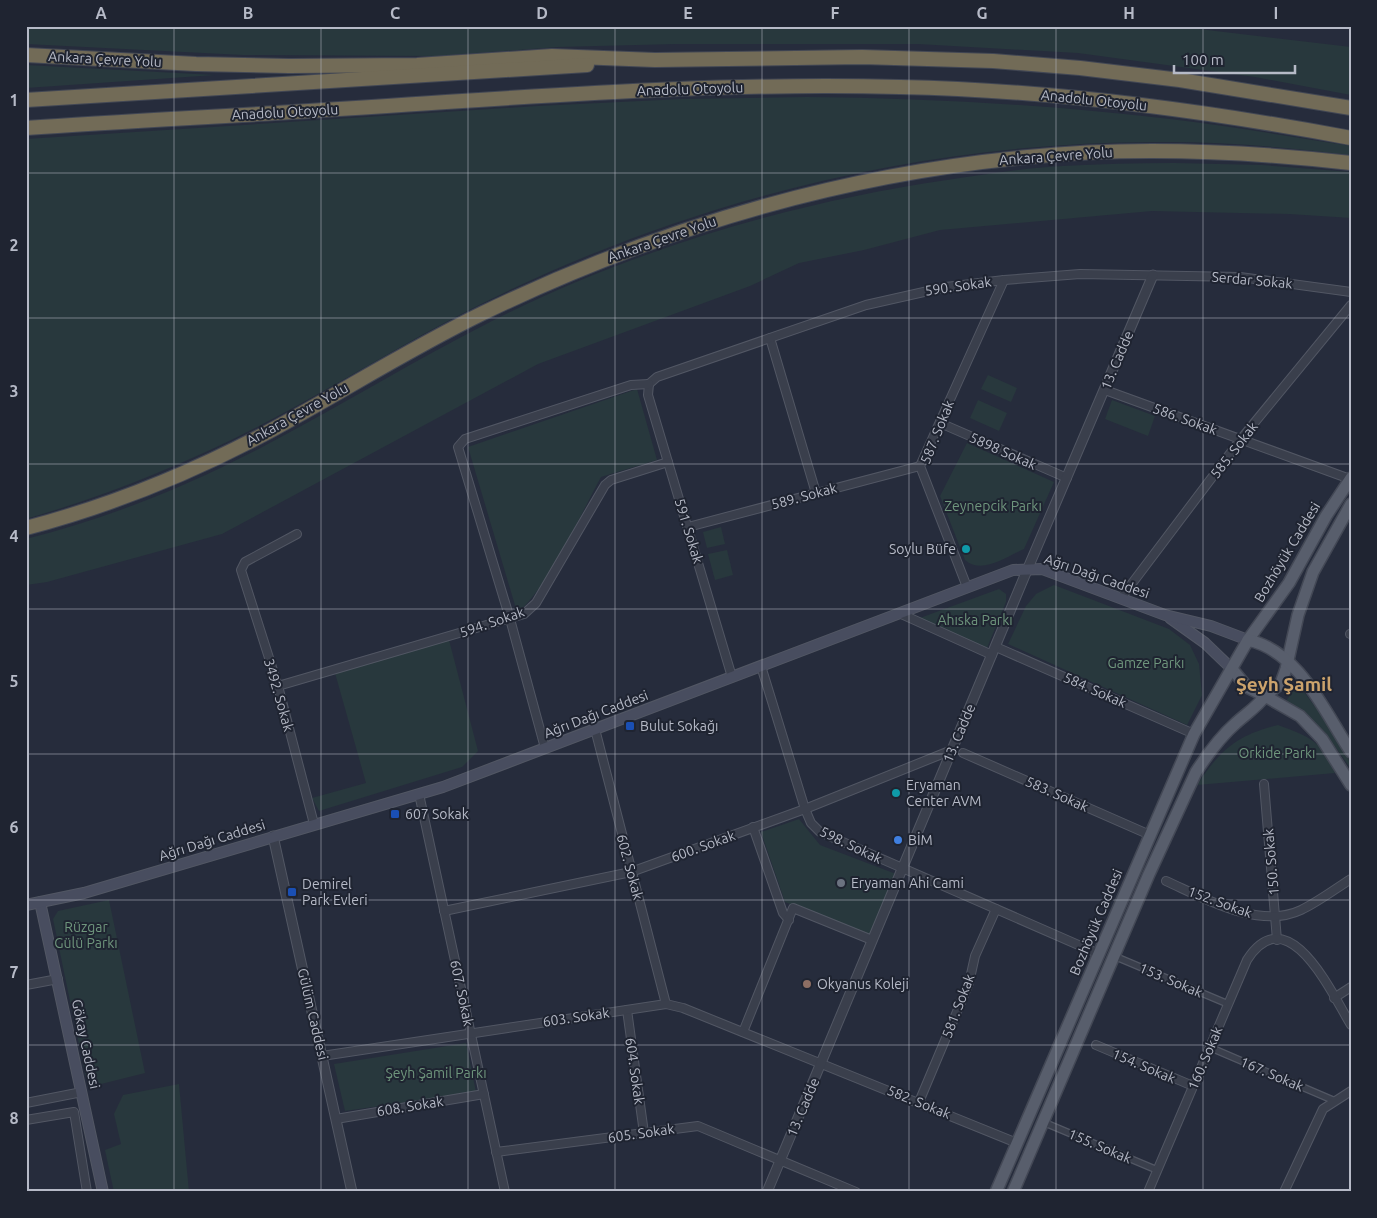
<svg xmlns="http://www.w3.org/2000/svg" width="1377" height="1218" viewBox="0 0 1377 1218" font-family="Ubuntu,sans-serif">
	<rect width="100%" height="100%" fill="#262c3c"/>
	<g fill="#28383d">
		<path d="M26,26H1174L1351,47V95L1255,77L1078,53L918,44H676L558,47L435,56L243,55L26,44Z"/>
		<path d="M26,65L215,75L26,88Z"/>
		<path d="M807,97C929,98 1049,105 1170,119C1231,126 1291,137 1351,146V155C1290,148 1230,142 1168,142C929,140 690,199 477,306C403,343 334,387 261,425C186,464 108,495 26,519V139L538,106L682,99Z"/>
		<path d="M1174,163L1262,165L1351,172V218L1289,214L1152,211L940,230L864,250L799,263L750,286L538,364L222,534L47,582L26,585V539C110,518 190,485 266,445C342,405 415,360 492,321C635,249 790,203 947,180C986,174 1025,168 1063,166C1100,164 1137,163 1174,163Z"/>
		<path d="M988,375L1017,388L1011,402L981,389Z"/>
		<path d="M637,389L657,460L601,477C583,510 544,595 517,612L468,447Z"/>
		<path d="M978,400L1007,413L999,431L970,418Z"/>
		<path d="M1112,400L1155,416L1148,436L1105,419Z"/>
		<path d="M967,443L1054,482L1024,549C1006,557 982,575 965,560L940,496Z"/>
		<path d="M721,527L725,544L707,548L703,532Z"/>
		<path d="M727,550L733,575L715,580L708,554Z"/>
		<path d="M1054,585L1169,629L1190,645L1199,664L1202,695L1187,725L1008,644L1026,606L1036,594Z"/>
		<path d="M999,589L1006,594V602L987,648L920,618Z"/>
		<path d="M449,640L478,751L462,767L319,811L312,798L366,783L335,673Z"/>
		<path d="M1298,684C1310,701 1351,750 1351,769L1326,734L1312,720L1286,701Z"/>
		<path d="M1278,725C1310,737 1322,741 1335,773L1197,785C1220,750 1237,735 1278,725Z"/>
		<path d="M799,819L820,845L896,874L869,936L785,902L761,832Z"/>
		<path d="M109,900L145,1073L101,1084L86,1078L53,919L58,911Z"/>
		<path d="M466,1043L476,1092L345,1111L334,1064Z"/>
		<path d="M179,1084L189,1192H114L105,1150L121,1144L114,1114L123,1095Z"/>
	</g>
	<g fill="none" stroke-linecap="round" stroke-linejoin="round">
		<g stroke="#525764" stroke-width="8">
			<g id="pedestrian">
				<path d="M1114,956L1228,1004"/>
				<path d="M1209,1047L1335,1101"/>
				<path d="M1043,1122L1157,1170"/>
			</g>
		</g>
		<g stroke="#525764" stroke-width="10">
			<g id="minor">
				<path d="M770,338L816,493"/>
				<path d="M649,384L657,377L866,305L946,287L1004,280L1080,274L1240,277L1351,292"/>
				<path d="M649,384L648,395L732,677"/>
				<path d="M1105,390L1350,479"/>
				<path d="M940,423L1067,478"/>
				<path d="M688,527L920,466"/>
				<path d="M297,534L245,562L241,570L278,686L314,824"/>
				<path d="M967,587L920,466L1004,280"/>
				<path d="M1121,598L1241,439L1351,305"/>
				<path d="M899,613L992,655"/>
				<path d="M1350,634H1351"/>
				<path d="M996,647L1194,734"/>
				<path d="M761,666L805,809L811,823L820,832L1099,954"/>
				<path d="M278,686L524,614L536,603L605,485L611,480L668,462"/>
				<path d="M595,729L666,1004"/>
				<path d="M545,748L510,619L458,447L465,439L631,385L649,384"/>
				<path d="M963,753L1150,835"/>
				<path d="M1264,784L1277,940"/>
				<path d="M419,794L505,1192"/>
				<path d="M753,827L783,913L789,920"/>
				<path d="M1166,881C1204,898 1259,930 1301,910C1318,902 1335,889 1351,879"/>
				<path d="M444,911L631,872L805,809L952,750"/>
				<path d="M26,985L58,979"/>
				<path d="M1334,998L1351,987"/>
				<path d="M627,1010L644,1133"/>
				<path d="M743,1032L793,908L872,940"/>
				<path d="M1096,1045L1193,1086"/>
				<path d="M322,1056L666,1004L683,1008L1017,1143"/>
				<path d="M919,1102L969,983L975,956L996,909"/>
				<path d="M26,1103L82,1092"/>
				<path d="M336,1119L484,1094"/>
				<path d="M26,1120L74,1112L87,1192"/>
				<path d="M496,1152L698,1126L856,1192"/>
				<path d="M1148,1192L1247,960C1288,896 1332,994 1351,1025"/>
				<path d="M1284,1192L1323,1109L1351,1091"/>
			</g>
		</g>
		<g stroke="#525764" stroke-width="11">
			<g id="tertiary">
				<path d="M273,836L352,1192"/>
				<path d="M767,1192L1028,568L1153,275"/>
			</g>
		</g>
		<g stroke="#525764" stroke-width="12">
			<g id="secondary">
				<path d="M1170,618L1205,643L1232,669"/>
				<path d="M40,902L103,1192"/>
				<path d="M26,905L84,893L443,787L1013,570L1042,569L1165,615L1211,626L1248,640"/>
			</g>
		</g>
		<g stroke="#434855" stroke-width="14">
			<g id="primary">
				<path d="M1248,640L1289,583L1326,516L1351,478"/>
				<path d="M1232,669L1247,687L1265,696L1281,683L1286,669L1298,615L1313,572L1351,504"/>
				<path d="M996,1192L1194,734L1248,640C1299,651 1324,711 1351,752"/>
				<path d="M1013,1192L1149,874L1196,772C1207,755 1221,736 1236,723C1247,713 1257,707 1265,696L1300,716L1322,739L1351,785"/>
			</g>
		</g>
		<g stroke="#424754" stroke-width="16">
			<g id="motorway">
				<path d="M26,55L196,64L289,66L417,65L552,56L655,60L862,57L993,61L1080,68L1180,80L1351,108"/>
				<path d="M26,100L587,65"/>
				<path d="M26,128C166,119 306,112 446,102C597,92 749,83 900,87C1052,90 1202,110 1351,138"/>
				<path d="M26,528C110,506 191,473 268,432C340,393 409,349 483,313C655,230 837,175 1028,157C1135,146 1244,151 1351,163"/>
			</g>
		</g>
		<use href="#pedestrian" stroke="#3a3f4c" stroke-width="5.5"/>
		<use href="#minor" stroke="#3a3f4c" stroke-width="8"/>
		<use href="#tertiary" stroke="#3a3f4c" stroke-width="9"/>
		<use href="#secondary" stroke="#484d5f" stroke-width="10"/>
		<use href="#primary" stroke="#585e6c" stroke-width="11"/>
		<use href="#motorway" stroke="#726b57" stroke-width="14"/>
	</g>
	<path fill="none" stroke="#b6bac7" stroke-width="1" stroke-opacity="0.55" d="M174,26V1192M321,26V1192M468,26V1192M615,26V1192M762,26V1192M909,26V1192M1056,26V1192M1203,26V1192M26,173H1351M26,318H1351M26,464H1351M26,609H1351M26,754H1351M26,900H1351M26,1045H1351"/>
	<g fill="#0f9aa8" stroke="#1f2431" stroke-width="2">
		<circle cx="966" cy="549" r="5"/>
		<circle cx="896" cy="793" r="5"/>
	</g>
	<g fill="#1a4fb4" stroke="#1f2431" stroke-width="2">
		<rect x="625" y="721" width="10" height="10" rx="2.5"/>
		<rect x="390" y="809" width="10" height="10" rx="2.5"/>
		<rect x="287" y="887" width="10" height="10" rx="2.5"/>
	</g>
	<circle fill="#3f7fe0" stroke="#1f2431" stroke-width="2" cx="898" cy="840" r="5"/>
	<circle fill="#6b7280" stroke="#1f2431" stroke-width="2" cx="841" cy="883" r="5"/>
	<circle fill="#8d6e63" stroke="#1f2431" stroke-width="2" cx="807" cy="984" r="5"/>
	<g text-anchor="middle" stroke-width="4" stroke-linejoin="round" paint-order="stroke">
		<g font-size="14" fill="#b6bac7" stroke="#1f2431">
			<text transform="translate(105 59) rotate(3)" y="5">Ankara Çevre Yolu</text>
			<text transform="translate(690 89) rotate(-2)" y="5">Anadolu Otoyolu</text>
			<text transform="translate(1094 100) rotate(6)" y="5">Anadolu Otoyolu</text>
			<text transform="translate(285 112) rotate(-3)" y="5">Anadolu Otoyolu</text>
			<text transform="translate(1056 156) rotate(-4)" y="5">Ankara Çevre Yolu</text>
			<text transform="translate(662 239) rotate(-19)" y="5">Ankara Çevre Yolu</text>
			<text transform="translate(1252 280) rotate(5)" y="5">Serdar Sokak</text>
			<text transform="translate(958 286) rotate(-8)" y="5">590. Sokak</text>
			<text transform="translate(1117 360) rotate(-67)" y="5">13. Cadde</text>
			<text transform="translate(297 414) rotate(-29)" y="5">Ankara Çevre Yolu</text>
			<text transform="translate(1185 419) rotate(20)" y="5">586. Sokak</text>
			<text transform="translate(937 432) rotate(-68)" y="5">587. Sokak</text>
			<text transform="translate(1234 450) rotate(-52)" y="5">585. Sokak</text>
			<text transform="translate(1003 451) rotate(24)" y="5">5898 Sokak</text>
			<text transform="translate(804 496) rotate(-15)" y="5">589. Sokak</text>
			<text transform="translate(689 531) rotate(73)" y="5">591. Sokak</text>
			<text transform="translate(1287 552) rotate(-59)" y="5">Bozhöyük Caddesi</text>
			<text transform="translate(1097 576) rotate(19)" y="5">Ağrı Dağı Caddesi</text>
			<text transform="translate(492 622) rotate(-19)" y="5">594. Sokak</text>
			<text transform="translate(1095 690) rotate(24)" y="5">584. Sokak</text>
			<text transform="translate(279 695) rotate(74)" y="5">3492. Sokak</text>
			<text transform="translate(596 714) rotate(-21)" y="5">Ağrı Dağı Caddesi</text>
			<text transform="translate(959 733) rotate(-67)" y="5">13. Cadde</text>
			<text transform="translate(1057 794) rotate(24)" y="5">583. Sokak</text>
			<text transform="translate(212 840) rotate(-17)" y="5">Ağrı Dağı Caddesi</text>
			<text transform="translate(851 845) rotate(26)" y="5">598. Sokak</text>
			<text transform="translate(703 846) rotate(-20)" y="5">600. Sokak</text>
			<text transform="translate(1271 862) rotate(-95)" y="5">150. Sokak</text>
			<text transform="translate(630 867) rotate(75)" y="5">602. Sokak</text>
			<text transform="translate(1220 902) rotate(20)" y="5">152. Sokak</text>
			<text transform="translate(1096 922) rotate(-67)" y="5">Bozhöyük Caddesi</text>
			<text transform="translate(1171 980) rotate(23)" y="5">153. Sokak</text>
			<text transform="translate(462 993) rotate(78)" y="5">607. Sokak</text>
			<text transform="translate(958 1006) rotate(-69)" y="5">581. Sokak</text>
			<text transform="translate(313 1014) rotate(77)" y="5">Gülüm Caddesi</text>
			<text transform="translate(576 1017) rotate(-8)" y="5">603. Sokak</text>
			<text transform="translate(86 1044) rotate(78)" y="5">Gökay Caddesi</text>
			<text transform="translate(1205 1058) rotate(-67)" y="5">160. Sokak</text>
			<text transform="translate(1144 1066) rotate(23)" y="5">154. Sokak</text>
			<text transform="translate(635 1071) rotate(82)" y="5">604. Sokak</text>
			<text transform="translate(1272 1074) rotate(23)" y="5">167. Sokak</text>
			<text transform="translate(919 1102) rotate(22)" y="5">582. Sokak</text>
			<text transform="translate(410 1106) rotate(-9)" y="5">608. Sokak</text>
			<text transform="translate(803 1107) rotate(-67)" y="5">13. Cadde</text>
			<text transform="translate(641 1133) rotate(-8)" y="5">605. Sokak</text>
			<text transform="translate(1100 1146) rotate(23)" y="5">155. Sokak</text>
		</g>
		<g font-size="14" fill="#6f967d" stroke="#1f2431">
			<text x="993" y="511">Zeynepcik Parkı</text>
			<text x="975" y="625">Ahıska Parkı</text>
			<text x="1146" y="668">Gamze Parkı</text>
			<text x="1277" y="758">Orkide Parkı</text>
			<text x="86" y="932">Rüzgar<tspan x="86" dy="16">Gülü Parkı</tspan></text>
			<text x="436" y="1078">Şeyh Şamil Parkı</text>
		</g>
		<g font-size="14" fill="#b6bac7" stroke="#1f2431" text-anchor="start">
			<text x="956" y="554" text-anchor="end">Soylu Büfe</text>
			<text x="640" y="731">Bulut Sokağı</text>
			<text x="906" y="790">Eryaman<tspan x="906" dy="16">Center AVM</tspan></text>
			<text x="405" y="819">607 Sokak</text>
			<text x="908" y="845">BİM</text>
			<text x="851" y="888">Eryaman Ahi Cami</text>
			<text x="302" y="889">Demirel<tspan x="302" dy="16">Park Evleri</tspan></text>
			<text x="817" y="989">Okyanus Koleji</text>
		</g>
		<g font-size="19" font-weight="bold" fill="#cca36c" stroke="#1f2431">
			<text x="1284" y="691">Şeyh Şamil</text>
		</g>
	</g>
	<rect width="1377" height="1218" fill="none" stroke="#1f2431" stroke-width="55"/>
	<path d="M1174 65v8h121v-8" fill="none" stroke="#b6bac7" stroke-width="2.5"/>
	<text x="1182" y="65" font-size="15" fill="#b6bac7" stroke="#1f2431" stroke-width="4" paint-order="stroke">100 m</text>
	<rect x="28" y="28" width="1322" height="1162" fill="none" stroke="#b6bac7" stroke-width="2"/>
	<g font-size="16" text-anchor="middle" font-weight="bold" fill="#b6bac7">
		<text x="101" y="19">A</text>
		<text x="248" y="19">B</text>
		<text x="395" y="19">C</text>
		<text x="542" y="19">D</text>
		<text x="688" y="19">E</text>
		<text x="835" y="19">F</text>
		<text x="982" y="19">G</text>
		<text x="1129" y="19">H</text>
		<text x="1276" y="19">I</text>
		<text x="14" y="106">1</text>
		<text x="14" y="251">2</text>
		<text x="14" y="397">3</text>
		<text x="14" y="542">4</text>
		<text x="14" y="687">5</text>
		<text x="14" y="833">6</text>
		<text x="14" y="978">7</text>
		<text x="14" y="1124">8</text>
	</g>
</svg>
